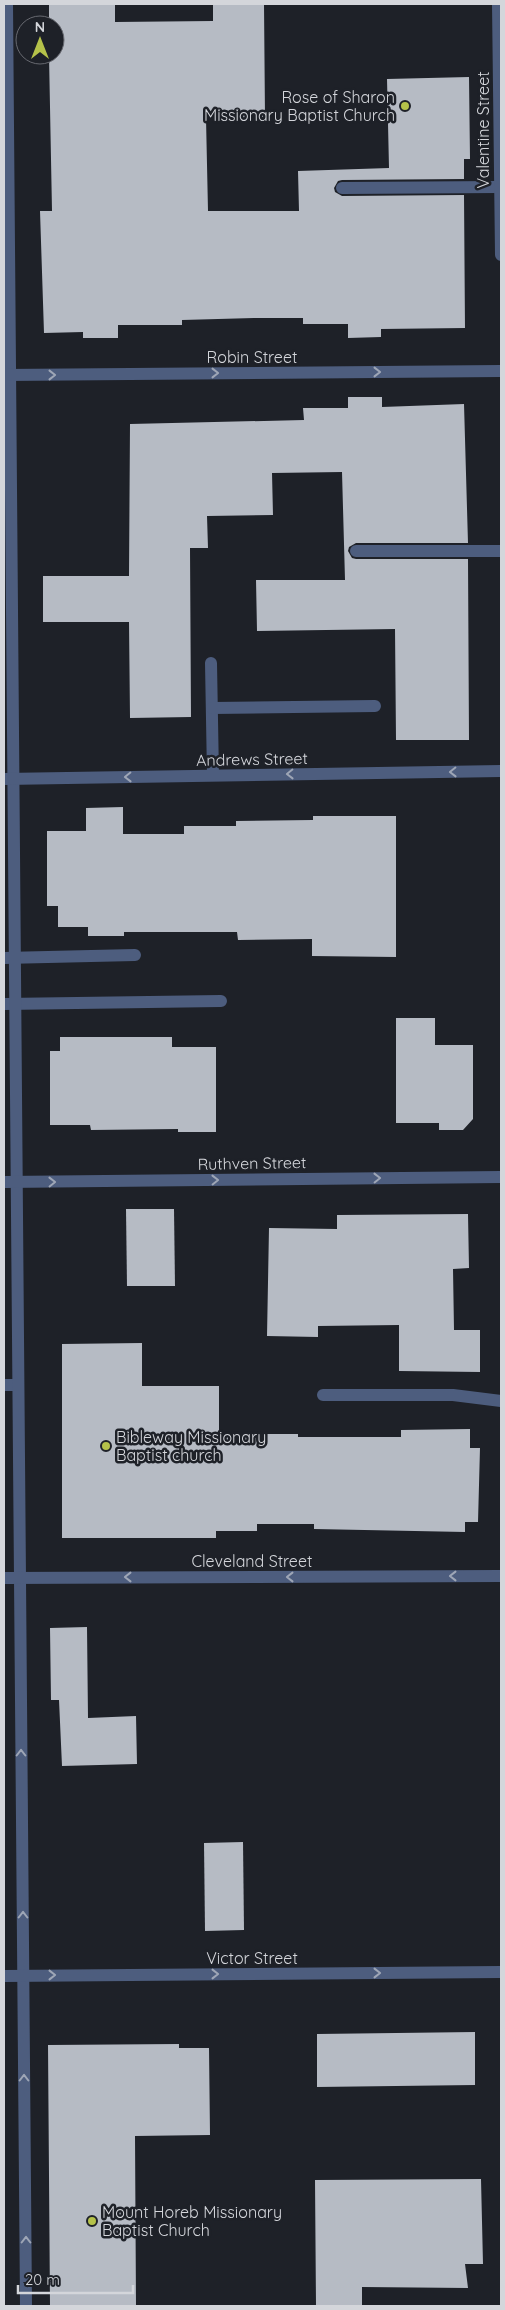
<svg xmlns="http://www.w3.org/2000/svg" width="505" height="2310" viewBox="0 0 505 2310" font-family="Quicksand,sans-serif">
	<rect width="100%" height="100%" fill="#1e2128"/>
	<g fill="#b6bbc4">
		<path d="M49,4H115V22L213,21V4H264L265,117L206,118L208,211H299L298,171L389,168L387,79L469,77L470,159H464V179L342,180L338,181L334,188L335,192L342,196L464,195L465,328L381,329V337L348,338V324H303V318H254L182,320V325H118V338H83V332L44,333L40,211H52L49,55H55V25H49Z"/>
		<path d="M348,397H382V407L464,404L468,543H356L349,547L348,551L352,558L356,559H468L469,740H396L395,629L257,631L256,580H345L342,472L272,473L273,515L207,516L208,548H190L191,717L130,718L129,622H43V576H129L130,424L304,420L303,408H348Z"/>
		<path d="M123,807V834H184V826H236V821L313,820V816H396V957L312,956V939L238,940L237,932H124V936H88V927H58V906H47V831H86V808Z"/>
		<path d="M396,1018H435V1045H473V1119L463,1130H439V1123H396Z"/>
		<path d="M60,1037H172V1047H216V1132H178V1129L91,1130L90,1125H50V1051H60Z"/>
		<path d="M126,1209H174L175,1286H127Z"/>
		<path d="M468,1214L469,1268L453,1269L454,1330H480V1372L399,1371V1325L318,1326V1337L267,1336L269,1228L337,1229V1215Z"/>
		<path d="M142,1343V1386H219V1434H298V1437H401V1430L470,1429V1448H480L478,1522H465V1532L314,1529V1524H257V1531H216V1538H62V1344Z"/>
		<path d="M87,1627L88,1718L136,1716L137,1764L62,1766L59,1700H51L50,1628Z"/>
		<path d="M243,1842L244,1930L205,1931L204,1843Z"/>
		<path d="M475,2032V2085L317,2087V2034Z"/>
		<path d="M179,2044V2048H209L210,2135L135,2136L136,2306H50L48,2045Z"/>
		<path d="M481,2179L483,2264H465L468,2288L362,2287V2306H316L315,2180Z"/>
	</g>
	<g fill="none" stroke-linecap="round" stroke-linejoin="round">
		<g stroke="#4d5d7e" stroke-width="12">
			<path d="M342,188L499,187"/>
			<path d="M356,551H501"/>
			<path d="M211,663L213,775"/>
			<path d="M212,708L375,706"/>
			<path d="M4,958L135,955"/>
			<path d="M4,1004L221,1001"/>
			<path d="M4,1385H18"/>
			<path d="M323,1395H453L501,1401"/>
		</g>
		<g stroke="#4d5d7e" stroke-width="12">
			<path d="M7,4L26,2306"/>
			<path d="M498,4L501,255"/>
			<path d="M4,375L501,371"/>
			<path d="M4,779L501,771"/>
			<path d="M4,1182L501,1177"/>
			<path d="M4,1578L501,1576"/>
			<path d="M4,1976L501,1972"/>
		</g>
	</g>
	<defs><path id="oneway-chevron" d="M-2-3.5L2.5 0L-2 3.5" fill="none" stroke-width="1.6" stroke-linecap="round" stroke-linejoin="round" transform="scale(1.25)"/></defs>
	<g stroke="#9ea6b6">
		<use href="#oneway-chevron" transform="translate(377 372)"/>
		<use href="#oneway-chevron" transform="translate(215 373)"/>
		<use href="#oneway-chevron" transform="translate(52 375)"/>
		<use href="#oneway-chevron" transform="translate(453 772) rotate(179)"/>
		<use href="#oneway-chevron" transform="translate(290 774) rotate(179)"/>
		<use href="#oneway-chevron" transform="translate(128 777) rotate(179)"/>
		<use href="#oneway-chevron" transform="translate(377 1178) rotate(-1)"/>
		<use href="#oneway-chevron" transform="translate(215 1180) rotate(-1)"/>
		<use href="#oneway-chevron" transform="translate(52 1182) rotate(-1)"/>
		<use href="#oneway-chevron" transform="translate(453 1576) rotate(180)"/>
		<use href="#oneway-chevron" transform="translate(128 1577) rotate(180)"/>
		<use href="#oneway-chevron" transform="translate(290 1577) rotate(180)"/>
		<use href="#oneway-chevron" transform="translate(21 1753) rotate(-90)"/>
		<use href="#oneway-chevron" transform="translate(23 1915) rotate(-90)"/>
		<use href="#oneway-chevron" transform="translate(377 1973)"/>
		<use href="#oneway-chevron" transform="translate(215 1974)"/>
		<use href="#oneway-chevron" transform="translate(52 1975)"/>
		<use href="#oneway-chevron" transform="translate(24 2078) rotate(-90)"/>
		<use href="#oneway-chevron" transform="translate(26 2240) rotate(-90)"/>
	</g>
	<g fill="#b5c24a" stroke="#1e2128" stroke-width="2">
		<circle cx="405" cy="106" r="5"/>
		<circle cx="106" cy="1446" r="5"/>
		<circle cx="92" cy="2221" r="5"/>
	</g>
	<g text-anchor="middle" stroke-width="5" stroke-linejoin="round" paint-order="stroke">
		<g font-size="16" fill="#d4d6db" stroke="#1e2128" text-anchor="start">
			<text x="395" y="103" text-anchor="end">Rose of Sharon<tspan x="395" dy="18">Missionary Baptist Church</tspan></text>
			<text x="116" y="1443">Bibleway Missionary<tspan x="116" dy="18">Baptist church</tspan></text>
			<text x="102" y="2218">Mount Horeb Missionary<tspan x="102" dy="18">Baptist Church</tspan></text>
		</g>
		<g font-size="16" fill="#d4d6db" stroke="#1e2128">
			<text transform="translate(483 130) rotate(-90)" y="6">Valentine Street</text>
			<text x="252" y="363">Robin Street</text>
			<text transform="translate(252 759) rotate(-1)" y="6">Andrews Street</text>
			<text transform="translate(252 1163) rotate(-1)" y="6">Ruthven Street</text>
			<text x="252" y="1567">Cleveland Street</text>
			<text x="252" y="1964">Victor Street</text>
		</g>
	</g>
	<rect width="505" height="2310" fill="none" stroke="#d4d6db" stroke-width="10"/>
	<g transform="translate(40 40)"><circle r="24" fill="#1e2128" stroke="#676970"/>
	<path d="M0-4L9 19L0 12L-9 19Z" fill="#b5c24a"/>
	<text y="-8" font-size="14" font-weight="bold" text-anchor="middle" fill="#d4d6db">N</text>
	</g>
	<path d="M18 2285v8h115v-8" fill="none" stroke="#d4d6db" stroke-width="2.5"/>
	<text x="25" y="2285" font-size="15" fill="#d4d6db" stroke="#1e2128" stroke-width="4" paint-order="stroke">20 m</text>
</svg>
